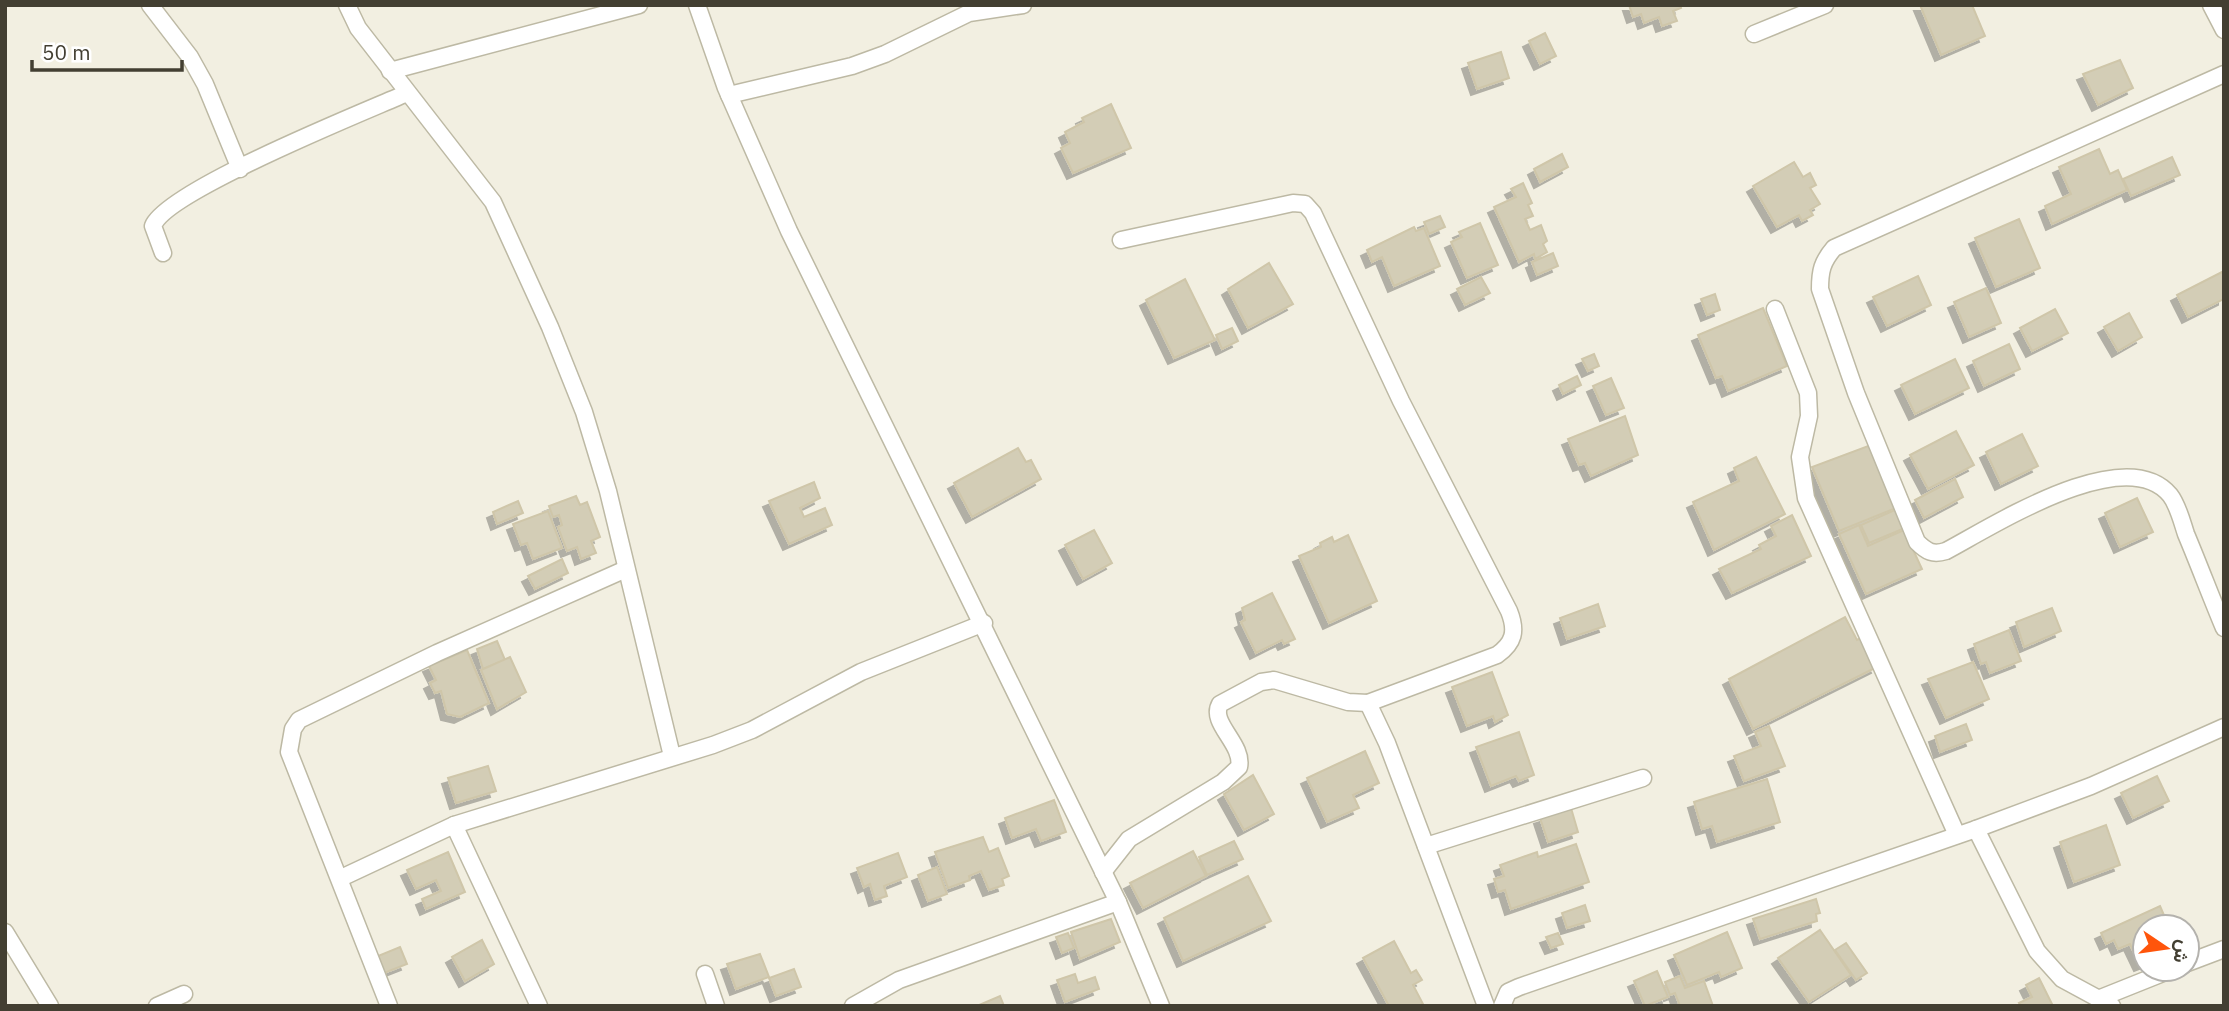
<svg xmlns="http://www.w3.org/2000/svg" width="2229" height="1011" viewBox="0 0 2229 1011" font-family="'IBM Plex Sans',Vazirmatn,sans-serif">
	<defs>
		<filter id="shadow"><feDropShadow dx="-6" dy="6" stdDeviation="0" flood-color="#0004"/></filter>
	</defs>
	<rect width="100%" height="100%" fill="#f2efe1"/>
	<g fill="#d3cdb6" stroke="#cfc6a9" stroke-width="2" filter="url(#shadow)">
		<path d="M1629,5H1680L1681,8L1673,11L1677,21L1662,26L1659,17L1644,23L1641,14L1633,17Z"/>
		<path d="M1920,5H1972L1985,36L1941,55Z"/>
		<path d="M1545,33L1556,56L1540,64L1529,41Z"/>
		<path d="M1501,52L1509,78L1477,89L1468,63Z"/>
		<path d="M2120,60L2133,88L2098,105L2083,74Z"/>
		<path d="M1111,104L1131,148L1073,173L1061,148L1070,143L1065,132L1084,122L1082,118Z"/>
		<path d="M2099,149L2110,174L2118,170L2127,190L2052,224L2045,206L2071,194L2059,167Z"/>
		<path d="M1562,154L1568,167L1540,182L1534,169Z"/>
		<path d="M2172,157L2180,175L2131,196L2123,179Z"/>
		<path d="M1794,162L1803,177L1810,173L1816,185L1810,188L1820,204L1810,210L1813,215L1802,221L1799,215L1777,227L1753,186Z"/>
		<path d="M1523,183L1532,203L1528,205L1533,216L1525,219L1530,230L1541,225L1547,241L1543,244L1547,252L1535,259L1534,254L1519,262L1494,207L1516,197L1511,189Z"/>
		<path d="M1440,216L1445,227L1429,234L1424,222Z"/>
		<path d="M2019,219L2040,268L1996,287L1975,238Z"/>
		<path d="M1480,223L1498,265L1467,278L1451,242L1462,237L1459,232Z"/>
		<path d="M1414,227L1416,231L1424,228L1440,266L1394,286L1382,257L1372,262L1367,250Z"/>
		<path d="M1553,253L1558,266L1537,275L1532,262Z"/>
		<path d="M1269,263L1293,304L1248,328L1228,289Z"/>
		<path d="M2224,271V299L2188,317L2177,295Z"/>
		<path d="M1918,276L1931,305L1887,326L1873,297Z"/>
		<path d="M1481,277L1490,293L1465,305L1457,289Z"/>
		<path d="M1185,279L1215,340L1174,358L1146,300Z"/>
		<path d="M1986,288L2001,323L1969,337L1954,302Z"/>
		<path d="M1715,294L1720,310L1707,315L1701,299Z"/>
		<path d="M1763,308L1787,366L1728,391L1722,376L1716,378L1698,335Z"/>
		<path d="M2055,309L2068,333L2032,351L2020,328Z"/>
		<path d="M2129,313L2142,337L2118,351L2104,327Z"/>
		<path d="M1232,328L1238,341L1222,349L1216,335Z"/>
		<path d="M2009,344L2020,369L1984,386L1973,361Z"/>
		<path d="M1594,354L1599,366L1588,371L1582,359Z"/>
		<path d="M1955,359L1969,388L1915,414L1901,385Z"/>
		<path d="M1577,376L1581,385L1563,394L1559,385Z"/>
		<path d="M1611,378L1624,408L1606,415L1593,386Z"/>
		<path d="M1625,416L1638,455L1591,476L1585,463L1579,465L1568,439Z"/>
		<path d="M1956,431L1974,465L1928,489L1910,455Z"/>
		<path d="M2022,434L2038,466L2001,484L1986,452Z"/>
		<path d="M1871,445L1896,508L1839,531L1812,467Z"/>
		<path d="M1018,448L1026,462L1031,460L1041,479L972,517L954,483Z"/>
		<path d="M1756,457L1785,514L1714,550L1693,502L1739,481L1734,468Z"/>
		<path d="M1955,479L1963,497L1924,518L1915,500Z"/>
		<path d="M814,482L820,498L800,508L804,517L825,508L832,525L789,544L769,501Z"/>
		<path d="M576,496L580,505L587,502L600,537L591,541L596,553L581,559L577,547L567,551L558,527L562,525L559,515L553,517L549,506Z"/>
		<path d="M2137,498L2153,532L2120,547L2105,513Z"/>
		<path d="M518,501L523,513L497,524L493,512Z"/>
		<path d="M1897,509L1905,528L1869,543L1861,525Z"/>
		<path d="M548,511L562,548L533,559L527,543L521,545L513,524Z"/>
		<path d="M1792,515L1811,556L1732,593L1719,569L1761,549L1759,545L1776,536L1771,526Z"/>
		<path d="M1859,525L1868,546L1904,530L1922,569L1866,594L1839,534Z"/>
		<path d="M1094,530L1112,563L1083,579L1065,545Z"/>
		<path d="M1348,535L1377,601L1329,623L1299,556L1321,547L1320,543L1332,537L1334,542Z"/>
		<path d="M562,559L568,573L535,589L528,576Z"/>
		<path d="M1272,593L1295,639L1284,644L1282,640L1256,653L1241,622L1245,620L1242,608Z"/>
		<path d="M1598,604L1605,626L1567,639L1560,618Z"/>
		<path d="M2052,608L2061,631L2024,647L2016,622Z"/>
		<path d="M1845,617L1857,640L1863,637L1877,667L1753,729L1729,679Z"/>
		<path d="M2009,630L2021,661L1990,673L1986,662L1981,664L1974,644Z"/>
		<path d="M497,641L505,660L483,669L477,649Z"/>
		<path d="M467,650L489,703L460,717L447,714L441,691L435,693L430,683L436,680L429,666Z"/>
		<path d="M510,657L526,692L497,709L481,670Z"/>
		<path d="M1973,662L1989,699L1946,718L1928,679Z"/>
		<path d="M1492,672L1508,715L1495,722L1493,716L1467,726L1452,687Z"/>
		<path d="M1966,724L1972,740L1940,752L1935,736Z"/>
		<path d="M1769,726L1785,766L1744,781L1734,756L1761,746L1755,732Z"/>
		<path d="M1519,732L1534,775L1519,781L1516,776L1491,786L1476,747Z"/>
		<path d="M1365,751L1379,783L1353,795L1359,808L1327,822L1307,778Z"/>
		<path d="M488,766L496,791L456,803L448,778Z"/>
		<path d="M1253,775L1274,814L1244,830L1224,794Z"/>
		<path d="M2157,776L2169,801L2133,818L2121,793Z"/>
		<path d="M1767,779L1780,822L1717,842L1712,826L1702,829L1694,802Z"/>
		<path d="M1054,800L1066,832L1041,841L1036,829L1012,838L1005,818Z"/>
		<path d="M1571,808L1578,832L1548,842L1540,818Z"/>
		<path d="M2106,825L2120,865L2074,882L2060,842Z"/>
		<path d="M983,837L989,852L998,848L1009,876L1002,879L1004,885L989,890L981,871L969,876L970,880L948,888L935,852Z"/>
		<path d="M1234,841L1243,859L1207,875L1199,857Z"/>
		<path d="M1576,844L1589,882L1511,909L1505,890L1498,892L1494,879L1504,876L1500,865L1537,852L1538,857Z"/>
		<path d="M1193,851L1206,876L1143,908L1130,883Z"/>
		<path d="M448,852L465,892L426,909L422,899L441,891L436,880L416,889L407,870Z"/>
		<path d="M898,853L907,877L884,886L887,896L875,900L870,884L864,887L857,868Z"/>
		<path d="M937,867L947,894L928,901L918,875Z"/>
		<path d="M1248,876L1271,921L1183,961L1164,918Z"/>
		<path d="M1816,899L1820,913L1816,914L1817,921L1760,939L1753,919Z"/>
		<path d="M1585,905L1590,921L1567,928L1562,913Z"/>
		<path d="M2160,906L2169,927H2145V963L2140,965L2130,944L2118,949L2114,940L2106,944L2101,933Z"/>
		<path d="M1111,919L1120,942L1080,959L1071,932Z"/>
		<path d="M1820,930L1851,975L1809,1002L1778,958Z"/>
		<path d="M1727,932L1742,968L1721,977L1719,972L1687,985L1674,955Z"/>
		<path d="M1068,933L1074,948L1062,953L1056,937Z"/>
		<path d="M1558,933L1563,944L1551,948L1546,937Z"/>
		<path d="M482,940L494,964L465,981L452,957Z"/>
		<path d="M1394,941L1411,973L1416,970L1422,980L1413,985L1423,1004L1419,1006H1389L1363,958Z"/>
		<path d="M1846,943L1867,973L1856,980L1835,950Z"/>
		<path d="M400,947L407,964L384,973L378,956Z"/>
		<path d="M760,954L769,977L736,989L727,964Z"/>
		<path d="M794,969L801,987L776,996L769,978Z"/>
		<path d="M1657,971L1668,997L1645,1006L1634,981Z"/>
		<path d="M1075,974L1078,983L1095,977L1099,989L1065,1002L1057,980Z"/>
		<path d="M1680,976L1685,988L1704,981L1713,1006H1680L1675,993L1670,995L1665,982Z"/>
		<path d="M2039,978L2053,1006H2021L2019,1003L2032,997L2026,985Z"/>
		<path d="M1000,996L1004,1006H977Z"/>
	</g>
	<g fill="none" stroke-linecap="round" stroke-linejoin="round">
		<g stroke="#bdb9a4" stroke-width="19">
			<g id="street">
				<path d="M150,5L190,57L205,84L240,169"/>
				<path d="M347,5L358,28L493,202L550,327L584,412L608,491L672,756"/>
				<path d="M697,5L726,88L789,231L1118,902L1161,1006"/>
				<path d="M2211,5L2224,30"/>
				<path d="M1754,34L1825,5"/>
				<path d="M390,71L639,5"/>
				<path d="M2224,74L1834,248C1822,262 1820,271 1820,289L1856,393L1917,542C1927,552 1933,555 1946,551C1993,526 2125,441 2170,495C2178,505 2182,522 2186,534C2199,565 2211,597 2224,628"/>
				<path d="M729,95L852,66L885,54L969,13L1023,5"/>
				<path d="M1121,240L1293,203L1305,204L1313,213L1401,401L1509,611C1517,631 1514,643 1497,655L1368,703L1387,743L1486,1006"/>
				<path d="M163,253L153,226C166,191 364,112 407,93"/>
				<path d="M1775,309L1808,393L1809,416L1800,457L1806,498L1957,835"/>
				<path d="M454,825L539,1006"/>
				<path d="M1976,829L2037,951L2062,979L2112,1006"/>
				<path d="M1426,846L1643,778"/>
				<path d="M1103,872L1129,839L1223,782L1239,767C1244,744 1209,723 1220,704L1261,682L1274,680L1348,702L1368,703"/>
				<path d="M341,878L454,825L713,745L752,730L861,672L984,623"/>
				<path d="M5,932L50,1006"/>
				<path d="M2187,963L2224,949"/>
				<path d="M705,974L716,1006"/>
				<path d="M2098,999L2173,969"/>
				<path d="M157,1006L184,994"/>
				<path d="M389,1006L289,752L293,729L299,720L437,653L626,569"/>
				<path d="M853,1006L899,980L1118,902"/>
				<path d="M1502,1006L1508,992L1519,987L1976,829L2091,786L2224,727"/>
			</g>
		</g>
		<use href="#street" stroke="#fff" stroke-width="16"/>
	</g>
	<rect width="2229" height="1011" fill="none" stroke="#433f32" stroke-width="14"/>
	<g transform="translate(2166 948) rotate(103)"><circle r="33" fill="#ffffff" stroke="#b4b2ad" stroke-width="2"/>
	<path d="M0-5L12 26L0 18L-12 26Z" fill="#ff550b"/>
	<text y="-10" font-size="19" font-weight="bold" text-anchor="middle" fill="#433f32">ش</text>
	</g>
	<path d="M32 60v10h150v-10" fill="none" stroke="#433f32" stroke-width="3.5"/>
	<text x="42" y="60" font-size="21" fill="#433f32" stroke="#ffffff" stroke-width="5" paint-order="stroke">50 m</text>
</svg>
